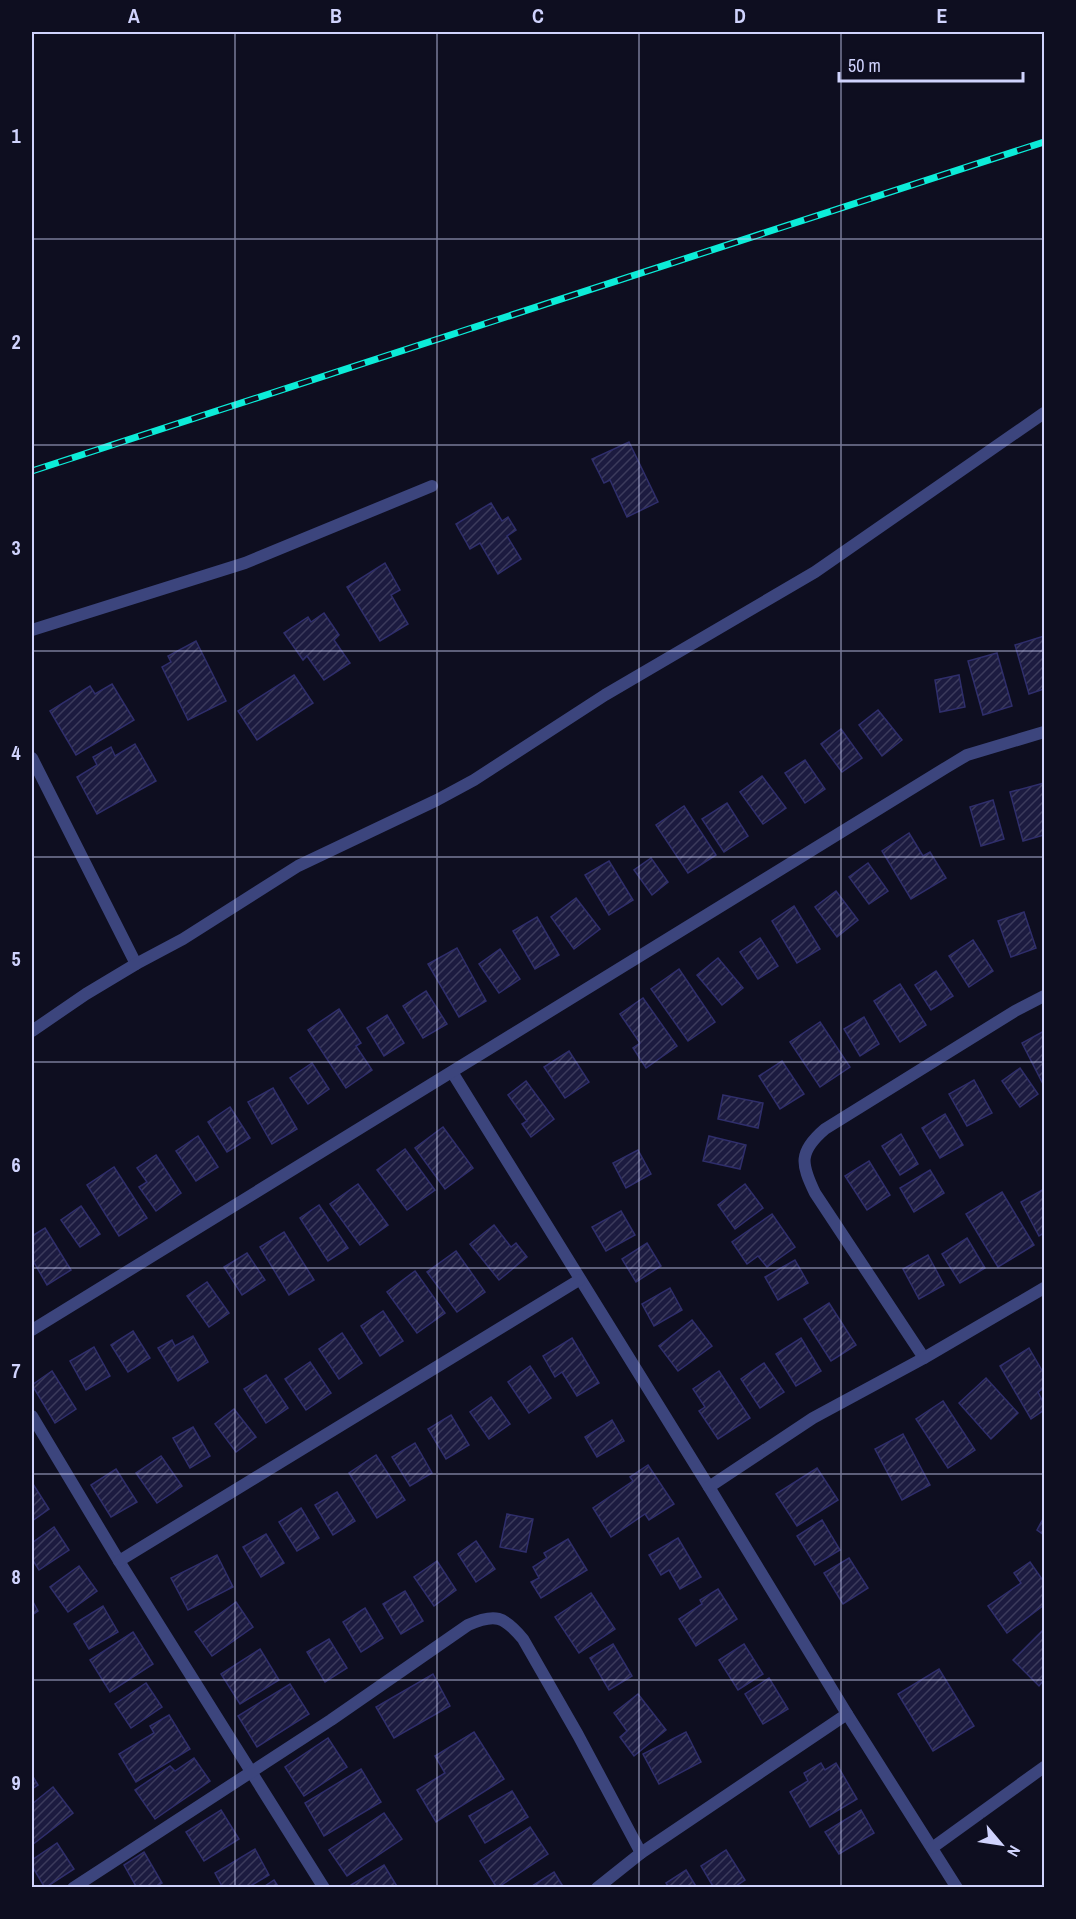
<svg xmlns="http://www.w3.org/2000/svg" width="1076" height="1919" viewBox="0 0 1076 1919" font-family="'Archivo Narrow',sans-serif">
	<defs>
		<pattern id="building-hatch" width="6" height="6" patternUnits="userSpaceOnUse" patternTransform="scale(1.5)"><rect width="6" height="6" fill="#1c1b40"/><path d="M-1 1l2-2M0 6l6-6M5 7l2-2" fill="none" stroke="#3c3b5c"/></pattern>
	</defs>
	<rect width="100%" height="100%" fill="#0e0e20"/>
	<g fill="url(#building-hatch)" stroke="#2f2e6b" stroke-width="1.5">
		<path d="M629,442L658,502L627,517L610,480L604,483L592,459Z"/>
		<path d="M491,503L502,521L508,517L516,530L507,536L521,559L498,574L480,543L470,549L456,524Z"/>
		<path d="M385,563L400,590L391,595L408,624L380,641L347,587Z"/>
		<path d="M324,613L339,635L334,640L350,663L324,680L307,656L303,660L284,633L308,617L311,622Z"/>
		<path d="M1044,636V689L1029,694L1015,645Z"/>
		<path d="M196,641L226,701L188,720L162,667L171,662L168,656Z"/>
		<path d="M997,653L1012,706L983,715L968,661Z"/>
		<path d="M294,675L313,703L257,740L238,711Z"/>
		<path d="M959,675L965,707L940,712L935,680Z"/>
		<path d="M112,684L134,720L76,755L50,711L90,686L95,694Z"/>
		<path d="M878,710L902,740L882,756L859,725Z"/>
		<path d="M841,729L862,758L842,772L821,744Z"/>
		<path d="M135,744L156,781L97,814L77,777L97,765L93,757L111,747L115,756Z"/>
		<path d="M805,760L825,789L805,803L785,773Z"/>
		<path d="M762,776L786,808L763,824L740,792Z"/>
		<path d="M1044,783V835L1023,841L1010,792Z"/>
		<path d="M993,800L1004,839L981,846L970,807Z"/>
		<path d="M727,803L748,836L724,852L702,819Z"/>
		<path d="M684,806L716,855L688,873L656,825Z"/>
		<path d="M909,833L923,856L930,852L946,878L911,899L882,851Z"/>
		<path d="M651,858L668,882L652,895L634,870Z"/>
		<path d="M609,861L633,900L609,915L585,875Z"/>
		<path d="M868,863L888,891L869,904L849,877Z"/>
		<path d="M836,891L858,920L837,937L815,907Z"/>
		<path d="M576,898L600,929L574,949L551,917Z"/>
		<path d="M794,906L820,949L797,963L772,921Z"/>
		<path d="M1024,912L1036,948L1011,957L998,921Z"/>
		<path d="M537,917L559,955L535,969L513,931Z"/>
		<path d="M760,938L778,966L758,979L740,952Z"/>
		<path d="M973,940L993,971L969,987L949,956Z"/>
		<path d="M457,948L486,1001L459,1017L428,964Z"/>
		<path d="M500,949L520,979L499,993L479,964Z"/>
		<path d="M718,958L743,988L722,1005L697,975Z"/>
		<path d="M679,969L715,1022L688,1041L651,989Z"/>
		<path d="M936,971L953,996L931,1010L915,985Z"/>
		<path d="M900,984L926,1025L900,1042L874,1001Z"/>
		<path d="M426,991L447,1024L423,1038L403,1006Z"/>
		<path d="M643,998L677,1046L646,1068L633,1048L640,1043L620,1014Z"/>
		<path d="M339,1009L361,1043L356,1046L372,1070L346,1088L308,1030Z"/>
		<path d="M387,1015L404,1043L384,1056L367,1028Z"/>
		<path d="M864,1017L879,1044L860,1056L844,1029Z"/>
		<path d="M820,1022L850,1067L820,1087L790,1042Z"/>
		<path d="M1044,1031V1086L1022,1043Z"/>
		<path d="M569,1051L589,1082L565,1098L544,1067Z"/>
		<path d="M782,1061L804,1094L780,1109L759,1076Z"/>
		<path d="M312,1063L329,1089L308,1104L290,1078Z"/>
		<path d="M1020,1068L1038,1094L1020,1107L1002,1081Z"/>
		<path d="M974,1080L992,1113L967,1126L949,1094Z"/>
		<path d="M526,1081L554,1119L531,1137L522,1124L527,1121L508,1095Z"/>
		<path d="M273,1088L297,1129L272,1144L248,1102Z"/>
		<path d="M723,1095L763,1103L758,1128L718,1119Z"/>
		<path d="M230,1107L250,1138L227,1152L208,1122Z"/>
		<path d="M945,1114L963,1145L940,1158L922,1128Z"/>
		<path d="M443,1127L473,1168L445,1189L415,1148Z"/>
		<path d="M901,1134L918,1164L900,1175L882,1146Z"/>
		<path d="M198,1136L218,1167L196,1181L176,1151Z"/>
		<path d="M709,1136L746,1145L740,1169L703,1161Z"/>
		<path d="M405,1149L435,1190L407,1210L377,1170Z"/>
		<path d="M638,1150L651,1174L626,1188L613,1163Z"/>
		<path d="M156,1155L181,1193L156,1211L139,1187L147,1182L137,1168Z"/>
		<path d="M869,1161L890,1195L867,1210L845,1176Z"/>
		<path d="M114,1167L147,1218L119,1236L87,1185Z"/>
		<path d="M930,1170L944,1193L914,1212L900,1188Z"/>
		<path d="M358,1184L388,1225L360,1245L330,1204Z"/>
		<path d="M745,1184L763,1208L735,1229L718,1205Z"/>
		<path d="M1044,1189V1233L1039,1236L1021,1202Z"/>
		<path d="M1002,1192L1034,1245L998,1267L966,1214Z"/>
		<path d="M319,1205L348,1248L328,1261L300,1218Z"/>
		<path d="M81,1206L100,1234L80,1247L61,1220Z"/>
		<path d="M621,1211L635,1235L606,1251L592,1227Z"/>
		<path d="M772,1214L795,1247L767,1267L758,1256L747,1264L732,1242Z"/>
		<path d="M494,1225L511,1247L516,1243L527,1257L499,1280L470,1244Z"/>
		<path d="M45,1228L71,1270L47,1285L32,1259V1236Z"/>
		<path d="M284,1232L314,1280L289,1295L260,1247Z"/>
		<path d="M967,1238L985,1268L960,1283L942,1254Z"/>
		<path d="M647,1243L661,1266L636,1282L622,1259Z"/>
		<path d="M456,1251L485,1292L457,1312L427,1272Z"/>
		<path d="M247,1253L265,1280L242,1295L224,1267Z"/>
		<path d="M928,1255L944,1285L919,1299L903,1269Z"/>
		<path d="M795,1260L808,1283L778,1300L765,1277Z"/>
		<path d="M415,1271L445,1313L417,1333L387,1292Z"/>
		<path d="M207,1282L229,1313L209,1327L187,1296Z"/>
		<path d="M670,1288L682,1310L654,1326L642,1304Z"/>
		<path d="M829,1303L856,1345L831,1361L804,1319Z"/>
		<path d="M383,1311L403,1341L380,1356L361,1326Z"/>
		<path d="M692,1320L712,1346L678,1371L659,1346Z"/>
		<path d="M133,1331L150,1358L128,1372L111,1345Z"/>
		<path d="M342,1333L362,1363L339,1379L319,1349Z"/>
		<path d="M193,1336L208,1362L178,1381L158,1348L172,1340L175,1346Z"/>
		<path d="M572,1338L599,1383L577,1396L562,1372L555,1377L543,1356Z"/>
		<path d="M801,1338L821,1371L796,1386L776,1354Z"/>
		<path d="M94,1347L110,1376L86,1390L70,1361Z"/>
		<path d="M1029,1348L1044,1374V1388L1038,1392L1044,1404V1410L1031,1419L1000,1366Z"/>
		<path d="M310,1362L331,1393L306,1410L285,1379Z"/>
		<path d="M764,1363L784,1392L760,1408L741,1379Z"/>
		<path d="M530,1366L551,1398L529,1413L508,1382Z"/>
		<path d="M52,1371L76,1409L55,1423L32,1385Z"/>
		<path d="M719,1371L750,1418L718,1439L699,1411L705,1407L693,1389Z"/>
		<path d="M266,1375L288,1408L266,1423L244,1389Z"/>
		<path d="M986,1378L1018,1413L991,1439L959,1403Z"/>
		<path d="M491,1397L510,1424L489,1439L470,1412Z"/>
		<path d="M943,1401L975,1450L948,1468L916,1419Z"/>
		<path d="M234,1409L256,1437L236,1452L215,1424Z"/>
		<path d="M451,1415L469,1445L446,1459L428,1429Z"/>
		<path d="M612,1420L624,1441L597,1457L585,1437Z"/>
		<path d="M193,1427L210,1456L190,1468L173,1438Z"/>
		<path d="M903,1434L930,1485L902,1500L875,1449Z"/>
		<path d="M415,1443L432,1473L410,1486L392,1457Z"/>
		<path d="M376,1455L405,1500L377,1518L349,1473Z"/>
		<path d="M161,1456L182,1486L157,1503L136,1473Z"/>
		<path d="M648,1465L674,1504L649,1520L645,1514L611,1537L593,1508L633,1481L630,1477Z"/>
		<path d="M817,1468L838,1500L797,1526L776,1494Z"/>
		<path d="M116,1469L137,1502L111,1517L91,1485Z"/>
		<path d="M33,1484L49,1509L32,1521V1485Z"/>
		<path d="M337,1492L355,1521L333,1535L315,1505Z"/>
		<path d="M301,1508L319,1538L297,1551L279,1522Z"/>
		<path d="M507,1514L533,1519L526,1552L500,1547Z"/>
		<path d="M1044,1517V1535L1037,1530Z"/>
		<path d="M822,1520L840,1550L815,1565L797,1536Z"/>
		<path d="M54,1527L69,1550L39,1570L32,1559V1543Z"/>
		<path d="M266,1534L284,1563L261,1577L243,1547Z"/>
		<path d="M678,1538L701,1577L680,1589L669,1570L661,1575L649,1555Z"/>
		<path d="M568,1539L587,1570L541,1598L531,1582L539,1578L533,1567L547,1558L544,1553Z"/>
		<path d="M476,1541L495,1569L476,1582L458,1554Z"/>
		<path d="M217,1555L233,1587L188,1610L171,1578Z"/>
		<path d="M849,1558L868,1588L843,1604L824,1573Z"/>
		<path d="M437,1561L456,1590L434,1606L414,1577Z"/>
		<path d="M1030,1562L1044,1582V1605L1007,1633L988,1606L1021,1583L1014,1573Z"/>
		<path d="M79,1566L97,1591L68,1612L50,1587Z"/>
		<path d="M718,1589L737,1619L696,1646L679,1619L702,1604L700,1600Z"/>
		<path d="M405,1591L423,1621L401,1634L383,1604Z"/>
		<path d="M591,1593L615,1629L579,1653L555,1617Z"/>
		<path d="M32,1600L38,1611L32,1615Z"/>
		<path d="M236,1602L253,1627L212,1656L195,1632Z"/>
		<path d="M103,1606L118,1632L89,1649L74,1624Z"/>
		<path d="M365,1608L383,1638L361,1652L343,1622Z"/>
		<path d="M1044,1629V1680L1039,1686L1013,1660Z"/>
		<path d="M133,1632L153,1664L110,1692L90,1660Z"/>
		<path d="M329,1639L347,1668L325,1682L307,1652Z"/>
		<path d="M613,1644L632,1676L609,1690L590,1658Z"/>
		<path d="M744,1644L763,1674L738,1690L719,1660Z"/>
		<path d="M260,1649L279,1680L240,1704L221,1674Z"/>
		<path d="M939,1669L974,1726L933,1751L898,1694Z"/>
		<path d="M433,1674L450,1706L394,1738L376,1707Z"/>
		<path d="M769,1678L788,1709L763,1724L745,1694Z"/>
		<path d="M146,1683L162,1707L131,1728L115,1704Z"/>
		<path d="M290,1684L309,1714L257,1747L238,1716Z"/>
		<path d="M638,1694L666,1730L634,1756L620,1737L627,1731L614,1713Z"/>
		<path d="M169,1715L190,1749L136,1782L119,1754L154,1733L150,1726Z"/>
		<path d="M474,1732L504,1779L436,1822L417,1790L445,1773L435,1756Z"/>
		<path d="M686,1732L701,1762L659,1784L643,1754Z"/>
		<path d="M328,1738L347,1767L304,1796L285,1767Z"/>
		<path d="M194,1758L210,1781L155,1819L135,1790L170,1766L175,1771Z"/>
		<path d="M821,1763L825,1770L836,1763L857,1799L810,1827L790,1792L808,1781L804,1773Z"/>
		<path d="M361,1769L381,1802L324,1836L305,1803Z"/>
		<path d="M32,1775L38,1785L32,1789Z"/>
		<path d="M53,1787L73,1813L32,1845V1804Z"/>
		<path d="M512,1791L528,1817L485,1843L469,1816Z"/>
		<path d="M221,1810L239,1839L204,1861L186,1832Z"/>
		<path d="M861,1810L874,1833L839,1854L825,1832Z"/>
		<path d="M384,1813L402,1839L347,1876L329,1850Z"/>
		<path d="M530,1827L548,1854L497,1888L480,1861Z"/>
		<path d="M57,1843L74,1869L45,1888L32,1866V1860Z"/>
		<path d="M255,1849L269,1875L247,1888H223L215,1873Z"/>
		<path d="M726,1850L745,1880L733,1888H714L701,1866Z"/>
		<path d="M144,1852L162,1883L154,1888H137L124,1865Z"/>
		<path d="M384,1865L398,1888H353L351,1885Z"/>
		<path d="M686,1870L697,1888H669L666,1883Z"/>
		<path d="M554,1872L564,1888H529Z"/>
		<path d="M274,1880L279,1888H262Z"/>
	</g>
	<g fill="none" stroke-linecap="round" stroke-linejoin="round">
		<g stroke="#3c457d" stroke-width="12">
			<path d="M32,630L245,563L432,486"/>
			<path d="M32,758L136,964"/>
			<path d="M32,1031L86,994L136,964L183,939L298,866L437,800L474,780L605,695L815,572L1044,413"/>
			<path d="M452,1072L709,1487L847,1714L957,1888"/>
			<path d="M32,1330L947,767L967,755L1044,732"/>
			<path d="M924,1358L815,1193C801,1164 798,1152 825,1129L1015,1011L1044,996"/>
			<path d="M32,1416L119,1561L324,1888"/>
			<path d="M709,1487L813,1418L924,1358L1044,1288"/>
			<path d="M119,1561L579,1280"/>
			<path d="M932,1848L1044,1767"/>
			<path d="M73,1888L331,1720L468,1625C495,1613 504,1616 523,1639L578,1735L641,1853"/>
			<path d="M597,1888L641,1853L847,1714"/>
		</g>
		<g stroke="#0cecd8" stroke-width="7">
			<path id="rail" d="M32,471L1044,142"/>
		</g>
		<use href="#rail" stroke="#0e0e20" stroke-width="4.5" stroke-dasharray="14" stroke-linecap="butt"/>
	</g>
	<path fill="none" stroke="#d0d3fd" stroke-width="1.5" stroke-opacity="0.55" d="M235,32V1888M437,32V1888M639,32V1888M841,32V1888M32,239H1044M32,445H1044M32,651H1044M32,857H1044M32,1062H1044M32,1268H1044M32,1474H1044M32,1680H1044"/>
	<rect width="1076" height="1919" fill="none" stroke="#0e0e20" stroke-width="66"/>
	<g transform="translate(1001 1844) rotate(119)" stroke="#0e0e20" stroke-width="4.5" paint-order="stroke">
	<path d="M0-4.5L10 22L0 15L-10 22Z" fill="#d0d3fd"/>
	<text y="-9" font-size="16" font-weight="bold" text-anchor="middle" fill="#d0d3fd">N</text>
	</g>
	<path d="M839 72v9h184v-9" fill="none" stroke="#d0d3fd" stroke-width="3"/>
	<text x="848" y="72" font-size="18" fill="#d0d3fd" stroke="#0e0e20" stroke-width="4.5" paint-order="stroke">50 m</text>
	<rect x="33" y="33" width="1010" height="1853" fill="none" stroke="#d0d3fd" stroke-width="2"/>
	<g font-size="20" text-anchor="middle" font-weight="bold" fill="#d0d3fd">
		<text x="134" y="23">A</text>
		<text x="336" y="23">B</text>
		<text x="538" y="23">C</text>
		<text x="740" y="23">D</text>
		<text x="942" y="23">E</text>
		<text x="16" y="143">1</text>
		<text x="16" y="349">2</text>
		<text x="16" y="555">3</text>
		<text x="16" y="760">4</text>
		<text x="16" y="966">5</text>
		<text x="16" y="1172">6</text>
		<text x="16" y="1378">7</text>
		<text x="16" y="1584">8</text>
		<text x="16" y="1790">9</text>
	</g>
</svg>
